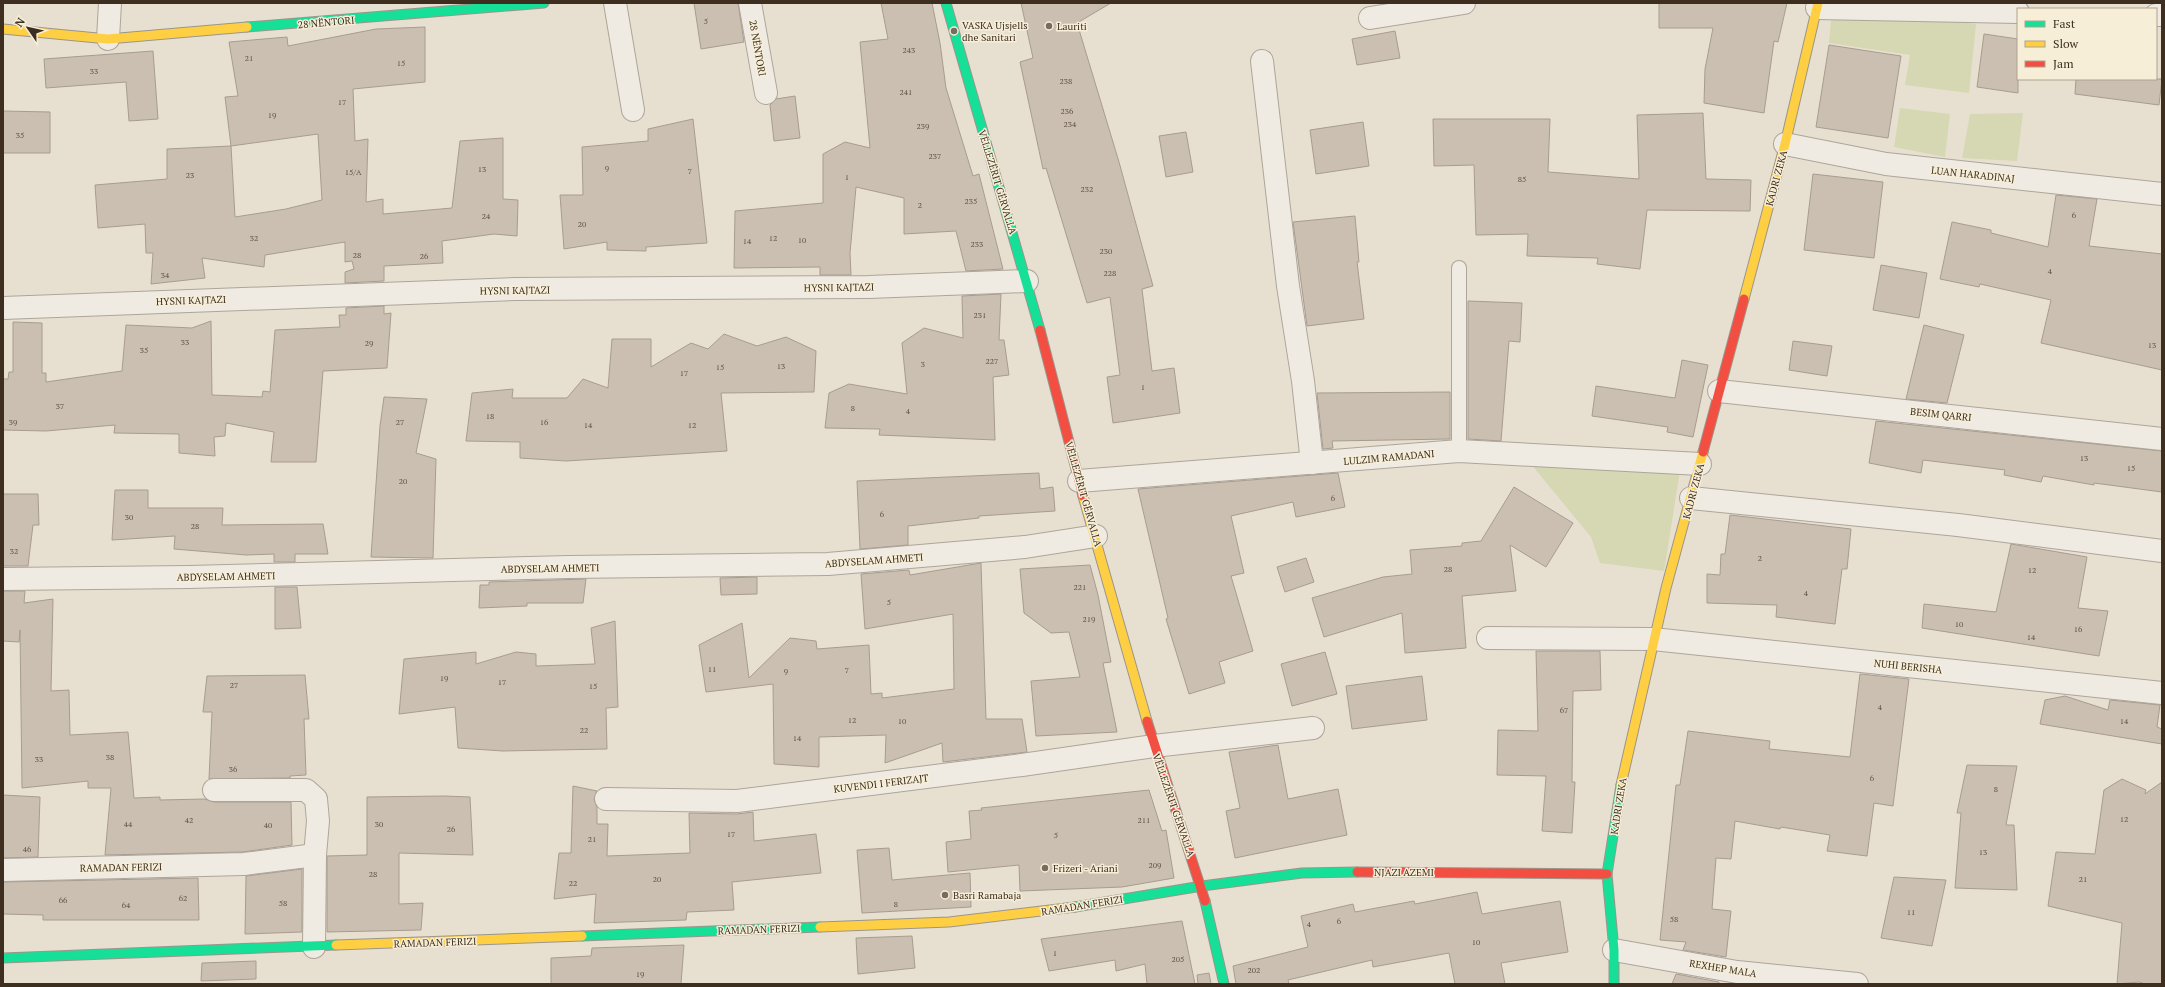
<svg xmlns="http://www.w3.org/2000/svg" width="2165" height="987" viewBox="0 0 2165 987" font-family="'PT Serif',serif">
	<rect width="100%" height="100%" fill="#e7e0d1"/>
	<g fill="#d6d7b3">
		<path d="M1832,9L1976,24L1969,93L1905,85L1910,55L1829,43Z"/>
		<path d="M1900,108L1950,114L1945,157L1894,147Z"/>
		<path d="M2023,113L2017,161L1962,158L1970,114Z"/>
		<path d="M1526,458L1680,471L1664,571L1600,563L1591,537Z"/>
	</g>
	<g fill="#cbbfb2" stroke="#a89c90" fill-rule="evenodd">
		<path d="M694,3H738L744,42L701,49Z"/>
		<path d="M881,3H932L940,43L946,88L973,176L979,174L1003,269L966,271L956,231L904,234V198L856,187L850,253L851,275H820V267L734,268L735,211L823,203V154L845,142L870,148L860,42L888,39Z"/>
		<path d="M1021,3H1111L1077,23L1119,162L1153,286L1142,289L1152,371L1174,368L1180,413L1113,423L1107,377L1120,375L1110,297L1087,303L1046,168L1043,169L1020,62L1033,58Z"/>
		<path d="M1659,3H1787L1778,42L1774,41L1764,113L1704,103L1705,69L1713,28H1659Z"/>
		<path d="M425,27V82L353,89L355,141L368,139L366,202L383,199V214L452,208L460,141L503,138V199L518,200L517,236L494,234L442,241L443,263L384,266V281L345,283V272L354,269L352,261L345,262V242L265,255L264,267L202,258L205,278L151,284L153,253H146L145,224L98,228L95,185L167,179V149L231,146L225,97L238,96L229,42L287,37L288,46L376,29ZM318,134L322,200L286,209L235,217L231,146Z"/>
		<path d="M1395,31L1400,58L1357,65L1352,39Z"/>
		<path d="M1984,34L2018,39V93L1977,87Z"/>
		<path d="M1829,45L1901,56L1888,138L1816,127Z"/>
		<path d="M153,51L158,119L129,121L126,82L46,88L44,59Z"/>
		<path d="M2076,79H2162L2159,105L2075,94Z"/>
		<path d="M795,96L800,138L774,141L770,105L776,99Z"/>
		<path d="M3,111L50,112V153H3Z"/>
		<path d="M1703,113L1706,179L1751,180L1750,211L1647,210L1640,269L1597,264L1598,258L1527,256L1528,234L1476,235L1474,165L1434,166L1433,119H1550L1548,172L1639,179L1637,115Z"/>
		<path d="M693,119L707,243L646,247V251L607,250V242L564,249L560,195H583L582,147L648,141V129Z"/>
		<path d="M1363,122L1369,166L1316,174L1310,130Z"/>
		<path d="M1186,132L1193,172L1166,177L1159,136Z"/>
		<path d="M1813,174L1883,182L1874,258L1804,250Z"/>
		<path d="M2056,195L2097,199L2089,246L2162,254V370L2041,343L2051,300L1980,284L1979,287L1940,279L1952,222L1991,230V233L2048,247Z"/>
		<path d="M1355,216L1359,262H1357L1364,319L1307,326L1293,222Z"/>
		<path d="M1881,265L1927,273L1919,318L1873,310Z"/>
		<path d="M1001,294L999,340H1004L1009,375L993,377L995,440L879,435L880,429L825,428L829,393L849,384L907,394L902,343L924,328L963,338L962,296Z"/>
		<path d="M1468,301L1522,303L1520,342L1509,341L1501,441L1468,439Z"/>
		<path d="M384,306V314L391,313L387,368L323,371L316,462H271L274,432L226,423L225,436L214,437L215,456L179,453V434L114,433L115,425L46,431L3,430V379H8L9,372H13V322L42,323V373H46V382L122,371L126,325L192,328L211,321L212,395L262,397L263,391L270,392L275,330L340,327L339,315H346V308Z"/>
		<path d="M1924,325L1964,335L1947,403L1906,399Z"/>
		<path d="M724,334L757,346L786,337L816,351L814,392L721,393L727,451L566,461L520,458V442L466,441L472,393L513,389L512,398H567L583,379L608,388L612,339H651V367L691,343L708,349Z"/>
		<path d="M1793,341L1832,346L1827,376L1789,370Z"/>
		<path d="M1682,360L1708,365L1693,437L1667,432L1668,427L1592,416L1596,386L1675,398Z"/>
		<path d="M1450,392V439L1332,441L1333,448L1323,449L1317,393Z"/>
		<path d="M384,397L427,399L416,453L436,459L433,558L371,557L380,426Z"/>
		<path d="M1876,421L2162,451V492L2094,483V485L2043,476L2041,482L2004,475L2005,470L1923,460L1921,473L1869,463Z"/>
		<path d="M1039,473L1040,489L1053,487L1055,511L979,516V518L908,526V545L860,549L857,481Z"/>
		<path d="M1338,473L1345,507L1296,517L1293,502L1231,516L1244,573L1231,576L1253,651L1219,662L1225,683L1189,694L1166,619L1168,618L1138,489Z"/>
		<path d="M1514,487L1573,523L1546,567L1510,545L1516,591L1462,596L1466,648L1405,653L1402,613L1324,637L1312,598L1383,577L1412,574L1410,550L1462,546V543L1481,541Z"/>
		<path d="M115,490H148V508H223L222,525L323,524L328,554H295V562H274V554L246,555L174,549L175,536L112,540Z"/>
		<path d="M3,494H38L39,525H33L28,566H3Z"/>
		<path d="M1730,515L1851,529L1847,569H1842L1835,624L1776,617L1777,605L1707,603V574L1720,575L1721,554H1725Z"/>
		<path d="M2011,544L2087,557L2078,608L2108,611L2099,656L1922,628L1924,604L1996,612Z"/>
		<path d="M1306,558L1314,582L1285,592L1277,567Z"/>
		<path d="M981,563L986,719H1022L1027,752L943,762L942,743L885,763L886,735L819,737V767L774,764L773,684L706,692L699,645L742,623L749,678L790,638L816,641L817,649L869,645L871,694L882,693V698L954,689L953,614L865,629L861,574L909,570L910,575Z"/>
		<path d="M1090,565L1098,595L1111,662L1103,663L1117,732L1036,736L1031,681L1080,677L1069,632L1051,633L1024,613L1020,569Z"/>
		<path d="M757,577V594L721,595L720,578Z"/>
		<path d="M586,579L583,603H527V606L479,608L480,585H489V582Z"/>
		<path d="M275,587H297L301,628L275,629Z"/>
		<path d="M3,591H25L24,603L53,599L51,691L69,690L70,735L128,732L134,798L160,797V800L205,799L214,802H291L292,845L243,852L105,855L111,788H88V781L22,788L20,630L19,642L3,641Z"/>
		<path d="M615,621L618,707L606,708L607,749L503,751L458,748L455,707L399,714L404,659L476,652V664L516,652L536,654V666L595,664L591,628Z"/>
		<path d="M1536,651H1600L1601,690L1573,691L1572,782H1575L1572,833L1542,831L1546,776L1497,775L1498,730L1538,731Z"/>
		<path d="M1325,652L1337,694L1292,706L1281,664Z"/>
		<path d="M1860,674L1909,679L1893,806L1874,803L1867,856L1827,851L1830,835L1781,827L1780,829L1735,821L1731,859L1716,858L1712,909L1731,911L1726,957L1683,950L1686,942L1660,940L1676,785H1680L1688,731L1770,741L1769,749L1850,757Z"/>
		<path d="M305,675L309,719H304L306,775L290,776V778L209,779L212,712H203L207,676Z"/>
		<path d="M1422,676L1427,720L1352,729L1346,686Z"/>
		<path d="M2065,696L2108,710L2110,700L2160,705L2157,727L2162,729V744L2040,724L2045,700Z"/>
		<path d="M1278,745L1288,799L1338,789L1347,835L1235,858L1226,811L1240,808L1229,752Z"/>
		<path d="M1967,765L2017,766L2006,825H2014L2017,890L1955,888L1961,813H1957Z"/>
		<path d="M2122,779L2146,790L2145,794L2162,782V984H2145L2139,982L2117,984L2122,923L2048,906L2056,852L2095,854L2104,790Z"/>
		<path d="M573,786L597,791L594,799L597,807V824H608L607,856L690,853L689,813L737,814L753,812L754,841L816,834L821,873L732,882L734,910L687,912L686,920L594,923L596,894L554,899L559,853H571Z"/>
		<path d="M1149,790L1162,831L1166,830L1174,878L1122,887L1020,891L1019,865L948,872L946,842L971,839L969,811L982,810L981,808Z"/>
		<path d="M3,795L40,797L38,857L3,858Z"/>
		<path d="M444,796L470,797L473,855L399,853V904L423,903L421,930L327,932V856L367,855V797Z"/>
		<path d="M889,848L892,880L970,873L971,907L862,913L857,850Z"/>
		<path d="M302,869V932L245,934L246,876Z"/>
		<path d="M1894,877L1946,880L1932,946L1881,938Z"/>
		<path d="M198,878L199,920H43V915L3,914V882Z"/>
		<path d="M1477,892L1482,914L1560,901L1568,952L1501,963L1505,984H1455L1449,953L1373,967L1372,960L1288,980L1289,984H1236L1233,966L1308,947L1301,916L1353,904L1355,912L1414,901L1415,904Z"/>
		<path d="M1182,921L1195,984H1147L1145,964L1116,971L1115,960L1049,971L1041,939Z"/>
		<path d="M912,936L915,968L858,974L856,938Z"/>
		<path d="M684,945L681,984H551V958L591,956L592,948Z"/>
		<path d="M256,961V979L201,981L202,963Z"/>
		<path d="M1209,973L1211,984H1198L1197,975Z"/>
		<path d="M1676,974L1719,982V984H1672Z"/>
	</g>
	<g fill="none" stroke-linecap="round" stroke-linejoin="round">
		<g stroke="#ada599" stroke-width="16">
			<path id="lane" d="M1459,451V268"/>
		</g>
		<g stroke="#ada599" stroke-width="24">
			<g id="street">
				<path d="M615,3L633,110"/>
				<path d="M750,3L766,93"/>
				<path d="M1817,8L2018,12"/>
				<path d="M2156,15H2162"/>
				<path d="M1370,18L1464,3"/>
				<path d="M108,39L110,3"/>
				<path d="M1262,61L1288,286L1303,381L1312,463"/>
				<path d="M1785,144L1886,164L2162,194"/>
				<path d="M3,308L515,289L869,287L1027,281"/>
				<path d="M1719,391L2162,439"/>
				<path d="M1079,481L1459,451L1700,464"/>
				<path d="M1691,498L1958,525L2162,551"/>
				<path d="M3,579L189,577L569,567L828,564L1025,547L1096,536"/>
				<path d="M1488,638L1653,639L2162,693"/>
				<path d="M214,790H306L316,799L318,821L315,855L314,947"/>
				<path d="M606,799L737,801L1022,765L1154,746L1313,728"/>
				<path d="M3,870L244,864L315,855"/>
				<path d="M1614,950L1737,972L1857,984"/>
			</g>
		</g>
		<g stroke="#9c958a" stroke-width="11">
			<g id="fast">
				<path d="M946,3L1040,330"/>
				<path d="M247,27L544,3"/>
				<path d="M1205,901L1224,984"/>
				<path d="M1075,907L1202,886L1302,873L1357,872"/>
				<path d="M582,936L820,927"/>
				<path d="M3,958L336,945"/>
				<path d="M1614,984V950L1607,874L1621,785"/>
			</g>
		</g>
		<g stroke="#9c958a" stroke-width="11">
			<g id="slow">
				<path d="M3,29L108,39L247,27"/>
				<path d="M1744,299L1785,144L1818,3"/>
				<path d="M1083,496L1147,721"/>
				<path d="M1621,785L1666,588L1703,452"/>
				<path d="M820,927L949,922L1075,907"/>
				<path d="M336,945L582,936"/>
			</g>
		</g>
		<g stroke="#9c958a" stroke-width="11">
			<g id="jam">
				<path d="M1040,330L1083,496"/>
				<path d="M1703,452L1744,299"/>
				<path d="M1147,721L1205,901"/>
				<path d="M1357,872L1607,874"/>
			</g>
		</g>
		<use href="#lane" stroke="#efebe3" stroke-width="14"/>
		<use href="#street" stroke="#efebe3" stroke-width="22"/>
		<use href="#fast" stroke="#16e098" stroke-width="9"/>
		<use href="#slow" stroke="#ffcf43" stroke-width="9"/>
		<use href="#jam" stroke="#f24e42" stroke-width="9"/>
	</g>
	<g fill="#786c5e" stroke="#f7eed8" stroke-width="1.5">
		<circle cx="1049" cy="26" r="4"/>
		<circle cx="954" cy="31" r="4"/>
		<circle cx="1045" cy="868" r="4"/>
		<circle cx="945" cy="895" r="4"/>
	</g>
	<g text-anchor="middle" stroke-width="3" stroke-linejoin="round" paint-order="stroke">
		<g font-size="8" fill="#605244">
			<text x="706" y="24">5</text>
			<text x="909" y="53">243</text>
			<text x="249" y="61">21</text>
			<text x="401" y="66">15</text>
			<text x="94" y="74">33</text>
			<text x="1066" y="84">238</text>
			<text x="906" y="95">241</text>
			<text x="342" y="105">17</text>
			<text x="1067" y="114">236</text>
			<text x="272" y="118">19</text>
			<text x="1070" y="127">234</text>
			<text x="923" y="129">239</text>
			<text x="20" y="138">35</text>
			<text x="935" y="159">237</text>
			<text x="607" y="171">9</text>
			<text x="482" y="172">13</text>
			<text x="690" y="174">7</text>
			<text x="353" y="175">15/A</text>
			<text x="190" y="178">23</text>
			<text x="847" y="180">1</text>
			<text x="1522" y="182">85</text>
			<text x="1087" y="192">232</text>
			<text x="971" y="204">235</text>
			<text x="920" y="208">2</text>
			<text x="2074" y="218">6</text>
			<text x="486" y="219">24</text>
			<text x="582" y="227">20</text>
			<text x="254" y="241">32</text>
			<text x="773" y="241">12</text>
			<text x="802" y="243">10</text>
			<text x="747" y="244">14</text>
			<text x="977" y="247">233</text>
			<text x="1106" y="254">230</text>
			<text x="357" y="258">28</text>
			<text x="424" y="259">26</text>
			<text x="2050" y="274">4</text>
			<text x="1110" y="276">228</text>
			<text x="165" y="278">34</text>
			<text x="980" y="318">231</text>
			<text x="185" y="345">33</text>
			<text x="369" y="346">29</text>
			<text x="2152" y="348">13</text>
			<text x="144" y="353">35</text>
			<text x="992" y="364">227</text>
			<text x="923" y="367">3</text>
			<text x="781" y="369">13</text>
			<text x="720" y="370">15</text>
			<text x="684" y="376">17</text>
			<text x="1143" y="390">1</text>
			<text x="60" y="409">37</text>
			<text x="853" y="411">8</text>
			<text x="908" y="414">4</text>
			<text x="490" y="419">18</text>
			<text x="13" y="425">39</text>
			<text x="400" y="425">27</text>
			<text x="544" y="425">16</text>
			<text x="588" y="428">14</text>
			<text x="692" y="428">12</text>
			<text x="2084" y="461">13</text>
			<text x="2131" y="471">15</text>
			<text x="403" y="484">20</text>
			<text x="1333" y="501">6</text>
			<text x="882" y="517">6</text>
			<text x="129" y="520">30</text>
			<text x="195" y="529">28</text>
			<text x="14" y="554">32</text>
			<text x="1760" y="561">2</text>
			<text x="1448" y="572">28</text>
			<text x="2032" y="573">12</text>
			<text x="1080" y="590">221</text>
			<text x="1806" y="596">4</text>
			<text x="889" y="605">5</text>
			<text x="1089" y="622">219</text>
			<text x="1959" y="627">10</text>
			<text x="2078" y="632">16</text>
			<text x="2031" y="640">14</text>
			<text x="712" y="672">11</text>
			<text x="847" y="673">7</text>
			<text x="786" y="674">9</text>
			<text x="444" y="681">19</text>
			<text x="502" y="685">17</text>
			<text x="234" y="688">27</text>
			<text x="593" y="689">15</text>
			<text x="1880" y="710">4</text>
			<text x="1564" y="713">67</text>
			<text x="852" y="723">12</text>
			<text x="902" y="724">10</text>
			<text x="2124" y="724">14</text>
			<text x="584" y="733">22</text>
			<text x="797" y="741">14</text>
			<text x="110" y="760">38</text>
			<text x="39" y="762">33</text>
			<text x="233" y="772">36</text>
			<text x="1872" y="781">6</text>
			<text x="1996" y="792">8</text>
			<text x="2124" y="822">12</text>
			<text x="189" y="823">42</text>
			<text x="1144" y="823">211</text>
			<text x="128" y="827">44</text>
			<text x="379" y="827">30</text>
			<text x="268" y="828">40</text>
			<text x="451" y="832">26</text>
			<text x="731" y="837">17</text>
			<text x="1056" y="838">5</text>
			<text x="592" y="842">21</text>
			<text x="27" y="852">46</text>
			<text x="1983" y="855">13</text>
			<text x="1155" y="868">209</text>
			<text x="373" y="877">28</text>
			<text x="657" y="882">20</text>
			<text x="2083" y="882">21</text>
			<text x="573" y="886">22</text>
			<text x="183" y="901">62</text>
			<text x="63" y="903">66</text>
			<text x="283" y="906">58</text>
			<text x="896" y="907">8</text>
			<text x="126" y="908">64</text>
			<text x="1911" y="915">11</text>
			<text x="1674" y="922">58</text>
			<text x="1339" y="924">6</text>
			<text x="1309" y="927">4</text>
			<text x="1476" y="945">10</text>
			<text x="1055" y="956">1</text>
			<text x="1178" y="962">205</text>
			<text x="1254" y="973">202</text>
			<text x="640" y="977">19</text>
		</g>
		<g font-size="10" fill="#3d2e20" stroke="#f7eed8">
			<text transform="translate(326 22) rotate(-5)" y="4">28 NËNTORI</text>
			<text transform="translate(758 48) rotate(80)" y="4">28 NËNTORI</text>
			<text transform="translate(1973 174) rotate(6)" y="4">LUAN HARADINAJ</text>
			<text transform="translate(1776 178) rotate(-75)" y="4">KADRI ZEKA</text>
			<text transform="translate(998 182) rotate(73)" y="4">VËLLEZËRIT GËRVALLA</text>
			<text transform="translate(839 287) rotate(-1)" y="4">HYSNI KAJTAZI</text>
			<text transform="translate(515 290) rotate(-1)" y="4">HYSNI KAJTAZI</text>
			<text transform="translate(191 300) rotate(-2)" y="4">HYSNI KAJTAZI</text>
			<text transform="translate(1941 414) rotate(6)" y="4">BESIM QARRI</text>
			<text transform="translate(1389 457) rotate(-5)" y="4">LULZIM RAMADANI</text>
			<text transform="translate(1693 491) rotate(-75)" y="4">KADRI ZEKA</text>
			<text transform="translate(1084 494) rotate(74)" y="4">VËLLEZËRIT GËRVALLA</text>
			<text transform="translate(874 560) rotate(-4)" y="4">ABDYSELAM AHMETI</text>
			<text transform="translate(550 568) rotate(-1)" y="4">ABDYSELAM AHMETI</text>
			<text transform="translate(226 576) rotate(-1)" y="4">ABDYSELAM AHMETI</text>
			<text transform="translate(1908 666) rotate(6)" y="4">NUHI BERISHA</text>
			<text transform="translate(881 783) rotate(-7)" y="4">KUVENDI I FERIZAJT</text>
			<text transform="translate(1174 805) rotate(71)" y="4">VËLLEZËRIT GËRVALLA</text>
			<text transform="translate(1618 806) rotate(-81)" y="4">KADRI ZEKA</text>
			<text transform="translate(121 867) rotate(-1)" y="4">RAMADAN FERIZI</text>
			<text x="1404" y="876">NJAZI AZEMI</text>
			<text transform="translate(1082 905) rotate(-9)" y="4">RAMADAN FERIZI</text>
			<text transform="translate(759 929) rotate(-2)" y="4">RAMADAN FERIZI</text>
			<text transform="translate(435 942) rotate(-2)" y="4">RAMADAN FERIZI</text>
			<text transform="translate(1723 968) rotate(9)" y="4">REXHEP MALA</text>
		</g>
		<g font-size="10" fill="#3d2e20" stroke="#f7eed8" text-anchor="start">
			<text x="962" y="29">VASKA Ujsjells<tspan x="962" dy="12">dhe Sanitari</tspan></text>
			<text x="1057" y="30">Lauriti</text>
			<text x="1053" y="872">Frizeri - Ariani</text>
			<text x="953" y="899">Basri Ramabaja</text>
		</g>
	</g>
	<rect width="2165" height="987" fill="none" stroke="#3d2e20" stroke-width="8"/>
	<rect x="2017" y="8" width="140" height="72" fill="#f7eed8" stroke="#ada18e"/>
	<rect x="2025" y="21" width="20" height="6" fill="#16e098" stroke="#ada18e"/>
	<text x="2053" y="28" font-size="12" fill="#3d2e20">Fast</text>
	<rect x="2025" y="41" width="20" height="6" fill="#ffcf43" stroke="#ada18e"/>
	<text x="2053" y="48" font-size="12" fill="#3d2e20">Slow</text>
	<rect x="2025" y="61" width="20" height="6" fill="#f24e42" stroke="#ada18e"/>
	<text x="2053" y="68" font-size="12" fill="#3d2e20">Jam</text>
	<g transform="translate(28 28) rotate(304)" stroke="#f7eed8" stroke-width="3" paint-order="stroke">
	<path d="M0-3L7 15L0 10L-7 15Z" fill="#3d2e20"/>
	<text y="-6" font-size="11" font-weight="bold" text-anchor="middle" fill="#3d2e20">N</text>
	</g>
</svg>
